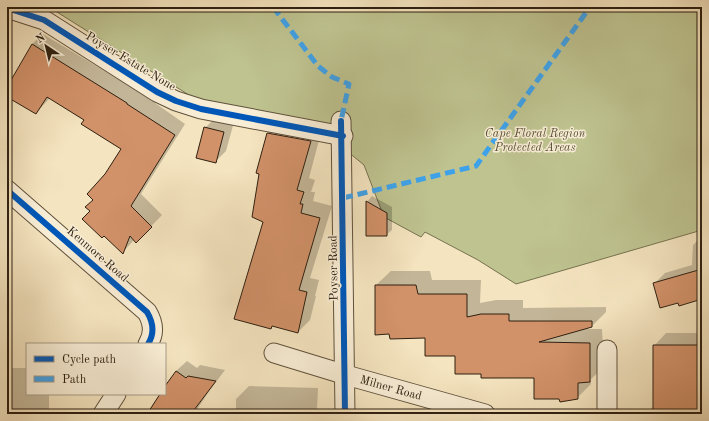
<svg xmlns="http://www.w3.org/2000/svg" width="709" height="421" viewBox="0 0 709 421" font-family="'Old Standard TT',serif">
	<rect width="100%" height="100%" fill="#f4e4bf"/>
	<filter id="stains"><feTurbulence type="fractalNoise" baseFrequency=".005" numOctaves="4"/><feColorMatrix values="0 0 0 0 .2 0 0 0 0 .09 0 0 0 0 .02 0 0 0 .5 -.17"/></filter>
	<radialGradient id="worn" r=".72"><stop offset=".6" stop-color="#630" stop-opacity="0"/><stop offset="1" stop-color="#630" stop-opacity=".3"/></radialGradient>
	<path fill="#bec390" stroke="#767250" d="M49,7H702V230L516,284L478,260L425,232L421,237L384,217L364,165L319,128L200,102Z"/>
	<g fill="#0003">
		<path d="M7,13L11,14L7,26Z"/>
		<path d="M43,34L138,91L185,124L141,194L162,215L136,242L134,240L123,252L91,211L106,174L123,149L85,120L50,98L36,113L7,95V89L32,44Z"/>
		<path d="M216,117L234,122L226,151L215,162L205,128Z"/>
		<path d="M280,121L322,129L309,178L315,180L311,192H315L313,201L332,206L310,278L319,280L315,296H316L310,320L298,332L273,325L270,328L264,222L268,133Z"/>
		<path d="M372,196L392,207V230L386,235L367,202Z"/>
		<path d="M702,236V298L679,301L654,284L665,273L692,265L693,245Z"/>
		<path d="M391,271H430L432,280H481L480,303L496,300H523V308L606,307V312L592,326L584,329H602L604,367L591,379V384L577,398H560L535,377L482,373L426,337L376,285Z"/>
		<path d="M666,333H702V414H651V410L654,404V346Z"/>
		<path d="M187,361L197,368L200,365L225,370L210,390L194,414H148L161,394H165V389L176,371Z"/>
		<path d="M7,368H27V394H49V414H7Z"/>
		<path d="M249,386L318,388L317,410L314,414H236V399Z"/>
	</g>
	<g fill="#d19169" stroke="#2e2011">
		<path d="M32,44L127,103V104L175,135L131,206L152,227L136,243L130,236L123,254L104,236L102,238L82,219L90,211L85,207L93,200L87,194L105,174L121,149L81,124L84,120L47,97L36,114L7,97V87Z"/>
		<path d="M204,127L224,132L216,163L196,158Z"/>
		<path d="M267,133L311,141L297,190L304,192L300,204H303L301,213L320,218L299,290L307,292L298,333L272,326L271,329L234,319L263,222L252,217L259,174L256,173Z"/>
		<path d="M366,201L387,213V236H366Z"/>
		<path d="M702,269V299L679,306L678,303L660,308L653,283Z"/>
		<path d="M375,285H416L418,294H467V317L481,314H509V321H592V327L539,342L590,343V382L578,383V399L560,402L559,399H534V378H481V374H455V356H425V338L390,339L389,334L375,335Z"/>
		<path d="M653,345H700L698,414H653Z"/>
		<path d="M176,371L186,378L188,376L216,381L191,414H147L160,394H165V386Z"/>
	</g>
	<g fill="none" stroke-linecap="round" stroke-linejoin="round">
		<g stroke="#60513c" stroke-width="21">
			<g id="street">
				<path d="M7,8L44,20L157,92L176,101L201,109L343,136"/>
				<path d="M341,121L345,414"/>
				<path d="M7,190L147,312C153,322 155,333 148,344"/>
				<path d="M607,350V414"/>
				<path id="s1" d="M274,353L346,375L485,414"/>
				<path d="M103,414L116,394"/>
			</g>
		</g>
		<use href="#street" stroke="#f8edd5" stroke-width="19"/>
		<g stroke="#3ea2ea" stroke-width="5" stroke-dasharray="10 5" stroke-linecap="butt">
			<path d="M273,7L318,66L332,77L349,84L341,121"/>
			<path d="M343,198L476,166L590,7"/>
		</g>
		<g stroke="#f8edd5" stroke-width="8">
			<g id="cycleway">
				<path d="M7,8L44,20L157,92L176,101L201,109L343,136"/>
				<path d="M341,121L345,414"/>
				<path d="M7,190L147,312C153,322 155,333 148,344"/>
			</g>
		</g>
		<use href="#cycleway" stroke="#0057b8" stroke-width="6"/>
	</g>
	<g text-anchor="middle" stroke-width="3" stroke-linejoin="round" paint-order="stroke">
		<g font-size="12" fill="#2e2011" stroke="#f8edd5">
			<text transform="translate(131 61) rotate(31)" y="4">Poyser Estate None</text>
			<text transform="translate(98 254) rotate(41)" y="4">Kenmore Road</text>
			<text transform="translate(333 268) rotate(-91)" y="4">Poyser Road</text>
			<text dy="4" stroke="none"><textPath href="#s1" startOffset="122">Milner Road</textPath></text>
		</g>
		<g font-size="12" font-style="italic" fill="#595137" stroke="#f8edd5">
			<text x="535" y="137">Cape Floral Region<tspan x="535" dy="14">Protected Areas</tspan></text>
		</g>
	</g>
	<rect width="709" height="421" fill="none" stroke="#f4e4bf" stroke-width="24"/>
	<rect x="8" y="8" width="693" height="405" fill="none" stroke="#2e2011" stroke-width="2"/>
	<rect x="12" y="12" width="685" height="397" fill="none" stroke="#2e2011"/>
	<rect x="26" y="343" width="140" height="52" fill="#f8edd5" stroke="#a79b87"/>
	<rect x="34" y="356" width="20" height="6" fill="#0057b8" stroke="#a79b87"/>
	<text x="62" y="363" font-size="12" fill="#2e2011">Cycle path</text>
	<rect x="34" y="376" width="20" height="6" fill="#3ea2ea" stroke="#a79b87"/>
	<text x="62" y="383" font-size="12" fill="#2e2011">Path</text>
	<g transform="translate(46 46) rotate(325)" stroke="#f8edd5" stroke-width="3" paint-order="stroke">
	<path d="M0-3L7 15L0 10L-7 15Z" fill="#2e2011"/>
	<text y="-6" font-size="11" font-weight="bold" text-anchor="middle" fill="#2e2011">N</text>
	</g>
	<rect width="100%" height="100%" filter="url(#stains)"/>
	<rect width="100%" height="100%" fill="url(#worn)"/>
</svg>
